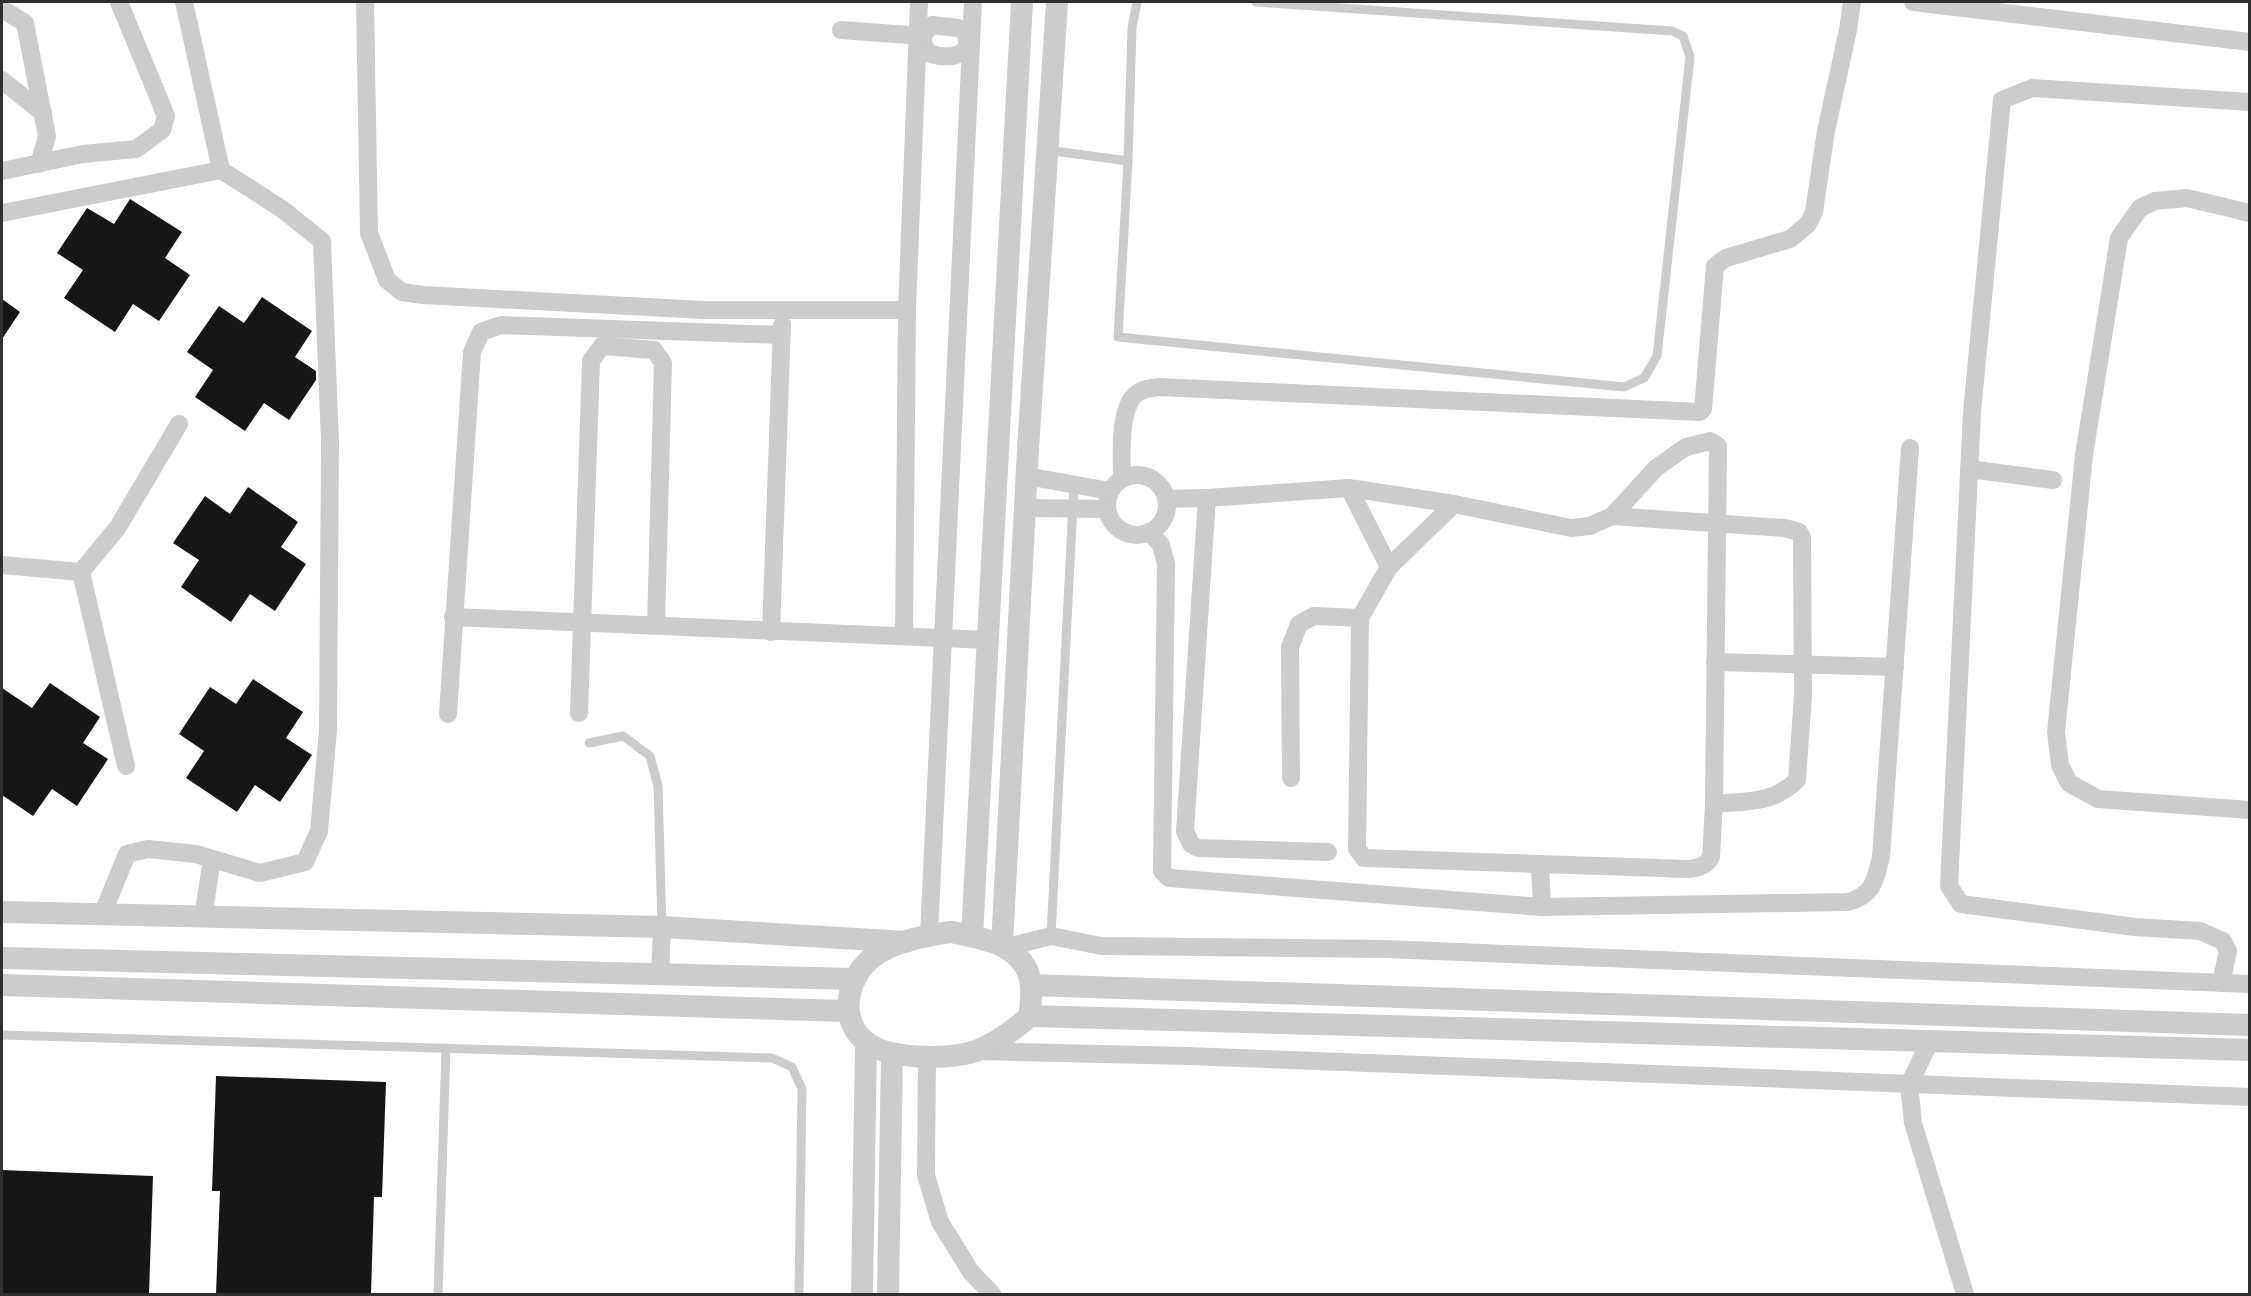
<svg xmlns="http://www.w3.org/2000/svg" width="2251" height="1296" viewBox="0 0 2251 1296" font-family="Rubik,sans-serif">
	<rect width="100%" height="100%" fill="#fff"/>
	<g fill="#161616">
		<path d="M130,199L182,232L165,258L190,275L159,321L133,304L115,332L64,298L83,270L57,253L87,208L114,224Z"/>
		<path d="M262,297L312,331L295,357L316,371V380L289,420L264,403L245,431L195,397L213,370L187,352L219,306L244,323Z"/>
		<path d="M2,299L20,312L2,339Z"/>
		<path d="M248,487L298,522L281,547L306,564L275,611L250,594L231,622L181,587L199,560L173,543L205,496L230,514Z"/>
		<path d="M253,679L303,712L286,738L312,755L280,802L255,785L237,812L186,778L204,751L179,734L210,687L236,704Z"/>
		<path d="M50,683L100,717L83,743L108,759L77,806L52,789L33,816L2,795V688L32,708Z"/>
		<path d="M216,1076L386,1082L382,1197H374L371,1294H216L220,1191H212Z"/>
		<path d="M2,1170L153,1176L149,1294H2Z"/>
	</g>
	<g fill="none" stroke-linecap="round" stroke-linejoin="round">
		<g stroke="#ccc" stroke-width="9">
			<path d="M1137,2L1132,28L1128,161L1118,337L1624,387L1644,378L1657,356L1690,57L1683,36L1672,31L1256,2"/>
			<path d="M1047,150L1128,161"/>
			<path d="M589,743L623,736L650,756L658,786L662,927"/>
			<path d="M1051,936L1074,484"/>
			<path d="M2,1035L772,1058L792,1067L802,1089L799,1294"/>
			<path d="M438,1294L446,1049"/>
		</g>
		<g stroke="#ccc" stroke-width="18">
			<path d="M184,2L221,170"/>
			<path d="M365,2L369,233L387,280L402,292L423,295L703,310H907"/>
			<path d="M1913,2L2250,42"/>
			<path d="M2,9L25,23L47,136L39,164"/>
			<path d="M932,25L958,28L965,32L968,44C963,59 942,58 929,53L924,46L922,36Z"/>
			<path d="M841,30L922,36"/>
			<path d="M2,80L43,113"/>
			<path d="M2,171L83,154L136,149L162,130L166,116L119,2"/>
			<path d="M2,213L221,170L282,209L322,241L330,442L328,730L319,831L305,862L260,873L196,854L148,849L127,854L102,915"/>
			<path d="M2250,213L2187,198L2155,201L2140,208L2119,238L2084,455L2056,732L2060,765L2069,783L2098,799L2250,810"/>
			<path d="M1969,469L2053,480"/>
			<circle cx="1137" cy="505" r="30"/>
			<path d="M1026,476L1110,491"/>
			<path d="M1122,479C1122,457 1117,402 1141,391C1146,388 1154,388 1159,387L1700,412L1703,409L1715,266L1726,258L1790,239L1808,224L1814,212L1826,131L1848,30L1852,2"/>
			<path d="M1207,498L1349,488L1454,504L1571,528L1590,526L1612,516L1656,468L1686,447L1710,441L1718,446L1714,804L1711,857C1703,874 1677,868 1661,868L1364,858L1357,849L1360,618"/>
			<path d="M1166,499L1207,498L1185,831L1191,844L1198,848L1328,852"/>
			<path d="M1025,508L1107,509"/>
			<path d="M1612,516L1785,528L1799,532L1802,538L1803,695L1797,780C1773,804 1747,801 1714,804"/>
			<path d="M1149,532L1161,545L1166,564L1162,871L1169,878L1542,907L1847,902C1873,896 1875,881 1881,857L1910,448"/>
			<path d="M2,565L81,572L118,527L179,424"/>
			<path d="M1389,567L1454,504"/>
			<path d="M81,572L126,766"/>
			<path d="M453,617L988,640"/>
			<path d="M771,632L782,325"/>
			<path d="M904,635L907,310L919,2"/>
			<path d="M1715,662L1895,667"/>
			<path d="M579,713L591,361L602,346L654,350L663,363L656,625"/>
			<path d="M448,714L472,352L481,332L501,325L780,335"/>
			<path d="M1291,778L1290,647L1299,624L1314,616L1360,618L1389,567L1349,488"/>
			<path d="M1540,865L1542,907"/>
			<path d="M203,917L212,859"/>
			<path d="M929,935L973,2"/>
			<path d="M1007,947L1051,936L1101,946L1385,949L2250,984"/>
			<path d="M660,975L662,927"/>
			<path d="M2221,983L2228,951L2223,941L2200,931L2135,927L1961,904L1949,886L1972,412L2002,100L2032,88L2250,102"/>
			<path d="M1930,1041L1909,1085L1913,1123L1965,1294"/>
			<path d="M977,1051L1188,1056L2250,1097"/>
			<path d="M927,1056L926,1175L940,1222L971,1272L992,1294"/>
		</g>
		<g stroke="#ccc" stroke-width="22">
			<path d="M2,912L662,927L906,942"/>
			<path d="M951,932C984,938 1029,946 1031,987C1032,996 1030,1006 1030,1016C1014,1030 997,1043 976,1051C949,1060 887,1060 865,1041C838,1019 847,977 873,957C892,942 928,935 951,932Z"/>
			<path d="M972,936L1022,2"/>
			<path d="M1002,945L1028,449L1057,2"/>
			<path d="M2,958L855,979"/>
			<path d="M2,985L847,1011"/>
			<path d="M1031,985L2250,1025"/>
			<path d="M1030,1016L2250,1050"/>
			<path d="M862,1294L866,1042"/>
			<path d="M888,1294L892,1054"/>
		</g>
	</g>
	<rect width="2251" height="1296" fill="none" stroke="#2f2f2f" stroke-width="6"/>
</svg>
